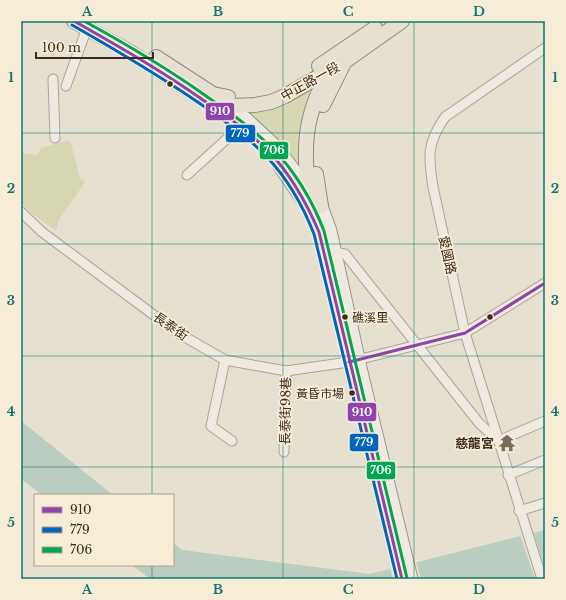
<svg xmlns="http://www.w3.org/2000/svg" width="566" height="600" viewBox="0 0 566 600" font-family="'Libre Baskerville','Noto Sans TC',serif">
	<rect width="100%" height="100%" fill="#e6e0d0"/>
	<g fill="#d6d6b2">
		<path d="M319,82L301,172L243,111L277,106L297,98Z"/>
		<path d="M70,140L80,178L85,182L58,221L56,231L33,214L21,203V153L38,155L41,148Z"/>
	</g>
	<g fill="#bbccc1">
		<path d="M21,421L113,495H42L21,479Z"/>
		<path d="M545,530V579H150L132,565H173V543L182,550L370,574Z"/>
	</g>
	<g fill="#e6e0d0">
		<path d="M533,531L545,570V579H535L520,535Z"/>
		<path d="M416,561L421,579H393L390,567Z"/>
	</g>
	<g fill="none" stroke-linecap="round" stroke-linejoin="round">
		<g stroke="#aca598" stroke-width="11">
			<g id="minor">
				<path d="M53,79L55,138"/>
				<path d="M66,86L87,28"/>
				<path d="M187,175L241,126"/>
				<path d="M21,212L42,232L178,333L225,360L286,371L349,362L465,333L545,283"/>
				<path d="M334,252L345,254L479,423L498,441L545,421"/>
				<path d="M225,360L211,426L232,441"/>
				<path d="M284,452L286,371"/>
				<path d="M508,475L545,460"/>
				<path d="M519,511L545,503"/>
				<path d="M542,579L465,333L433,187C428,156 427,143 445,117L545,48"/>
			</g>
		</g>
		<g stroke="#9b9488" stroke-width="15">
			<g id="secondary">
				<path d="M206,101L245,129"/>
				<path d="M225,102L247,120L276,147L321,206L330,231L361,372L411,579"/>
				<path d="M280,166L310,210L319,232L379,483"/>
			</g>
		</g>
		<g stroke="#918a7f" stroke-width="16">
			<g id="primary">
				<path d="M74,21L130,52L206,101L231,106L255,105L271,102L285,96L344,62L402,21"/>
				<path d="M156,57L213,94L228,97"/>
				<path d="M319,66L375,28"/>
				<path d="M323,105L344,63"/>
				<path d="M316,174L321,206"/>
				<path d="M310,210C307,178 302,145 311,114C315,99 322,84 329,70"/>
			</g>
		</g>
		<use href="#minor" stroke="#eeeae1" stroke-width="9"/>
		<use href="#secondary" stroke="#eeeae1" stroke-width="13"/>
		<use href="#primary" stroke="#e6e0d3" stroke-width="14"/>
		<g stroke="#f7edd6" stroke-width="6">
			<g id="bus-1">
				<path d="M74,21C118,46 162,71 203,100C227,116 250,132 270,153C291,175 307,204 319,232L402,579"/>
				<path d="M349,362L465,333L545,283"/>
			</g>
		</g>
		<g stroke="#f7edd6" stroke-width="6">
			<path id="bus-2" d="M72,25C116,50 160,76 202,105C224,121 247,136 266,156C287,178 303,206 314,234L397,579"/>
		</g>
		<g stroke="#f7edd6" stroke-width="6">
			<path id="bus-3" d="M84,21C126,44 167,68 206,96C230,112 252,128 273,149C295,171 313,202 324,231L407,578"/>
		</g>
		<use href="#bus-1" stroke="#8e44ad" stroke-width="3"/>
		<use href="#bus-2" stroke="#0065bd" stroke-width="3"/>
		<use href="#bus-3" stroke="#00a651" stroke-width="3"/>
	</g>
	<path fill="none" stroke="#0f766e" stroke-width="1" stroke-opacity="0.55" d="M152,21V495M283,21V579M414,21V579M21,133H545M21,244H545M21,356H545M21,467H545M152,565V579"/>
	<defs>
		<g id="temple-bare" transform="scale(1.38)"><path d="M0-6L5-2H3V0L6.5 2.5H4V6H1.5V3h-3V6H-4V2.5H-6.5L-3 0V-2H-5Z" fill="#786c5d" stroke="#f7edd6" stroke-width="2.5" paint-order="stroke"/></g>
	</defs>
	<g fill-rule="evenodd">
		<use href="#temple-bare" x="507" y="443"/>
	</g>
	<g fill="#3c2d1f" stroke="#f7edd6" stroke-width="1.5">
		<circle cx="170" cy="84" r="3.5"/>
		<circle cx="345" cy="317" r="3.5"/>
		<circle cx="490" cy="317" r="3.5"/>
		<circle cx="352" cy="393" r="3.5"/>
	</g>
	<g text-anchor="middle" stroke-width="3.5" stroke-linejoin="round" paint-order="stroke">
		<g font-size="12" fill="#3c2d1f" stroke="#f7edd6" text-anchor="start">
			<text x="352" y="322">礁溪里</text>
			<text x="344" y="398" text-anchor="end">黃昏市場</text>
		</g>
		<g font-size="13" fill="#3c2d1f" stroke="#f7edd6">
			<text transform="translate(310 81) rotate(-29)" y="5">中正路一段</text>
			<text transform="translate(448 255) rotate(78)" y="5">愛國路</text>
			<text transform="translate(171 326) rotate(35)" y="5">長泰街</text>
			<text transform="translate(285 411) rotate(-89)" y="5">長泰街98巷</text>
		</g>
		<g font-size="13" font-weight="bold" fill="#3c2d1f" stroke="#f7edd6" text-anchor="end">
			<text x="494" y="448">慈龍宮</text>
		</g>
	</g>
	<g stroke="#f7edd6" stroke-width="1.5">
		<rect x="205" y="102" width="30" height="19" rx="4" fill="#8e44ad"/>
		<rect x="225" y="124" width="31" height="19" rx="4" fill="#0065bd"/>
		<rect x="259" y="141" width="30" height="19" rx="4" fill="#00a651"/>
		<rect x="347" y="402" width="30" height="20" rx="4" fill="#8e44ad"/>
		<rect x="349" y="433" width="30" height="19" rx="4" fill="#0065bd"/>
		<rect x="366" y="461" width="30" height="19" rx="4" fill="#00a651"/>
	</g>
	<g font-size="11" text-anchor="middle" font-weight="bold" fill="#fff">
		<text x="220" y="115">910</text>
		<text x="240" y="137">779</text>
		<text x="274" y="154">706</text>
		<text x="362" y="416">910</text>
		<text x="364" y="446">779</text>
		<text x="381" y="474">706</text>
	</g>
	<rect width="566" height="600" fill="none" stroke="#f7edd6" stroke-width="44"/>
	<rect x="34" y="494" width="140" height="72" fill="#f7edd6" stroke="#aca08d"/>
	<rect x="42" y="507" width="20" height="6" fill="#8e44ad" stroke="#aca08d"/>
	<text x="70" y="514" font-size="12" fill="#3c2d1f">910</text>
	<rect x="42" y="527" width="20" height="6" fill="#0065bd" stroke="#aca08d"/>
	<text x="70" y="534" font-size="12" fill="#3c2d1f">779</text>
	<rect x="42" y="547" width="20" height="6" fill="#00a651" stroke="#aca08d"/>
	<text x="70" y="554" font-size="12" fill="#3c2d1f">706</text>
	<path d="M36 52v6h117v-6" fill="none" stroke="#3c2d1f" stroke-width="2"/>
	<text x="42" y="52" font-size="12" fill="#3c2d1f" stroke="#f7edd6" stroke-width="3" paint-order="stroke">100 m</text>
	<rect x="22" y="22" width="522" height="556" fill="none" stroke="#0f766e" stroke-width="1.5"/>
	<g font-size="13" text-anchor="middle" font-weight="bold" fill="#0f766e">
		<text x="87" y="16">A</text>
		<text x="218" y="16">B</text>
		<text x="348" y="16">C</text>
		<text x="479" y="16">D</text>
		<text x="11" y="82">1</text>
		<text x="555" y="82">1</text>
		<text x="11" y="193">2</text>
		<text x="555" y="193">2</text>
		<text x="11" y="305">3</text>
		<text x="555" y="305">3</text>
		<text x="11" y="416">4</text>
		<text x="555" y="416">4</text>
		<text x="11" y="527">5</text>
		<text x="555" y="527">5</text>
		<text x="87" y="594">A</text>
		<text x="218" y="594">B</text>
		<text x="348" y="594">C</text>
		<text x="479" y="594">D</text>
	</g>
</svg>
